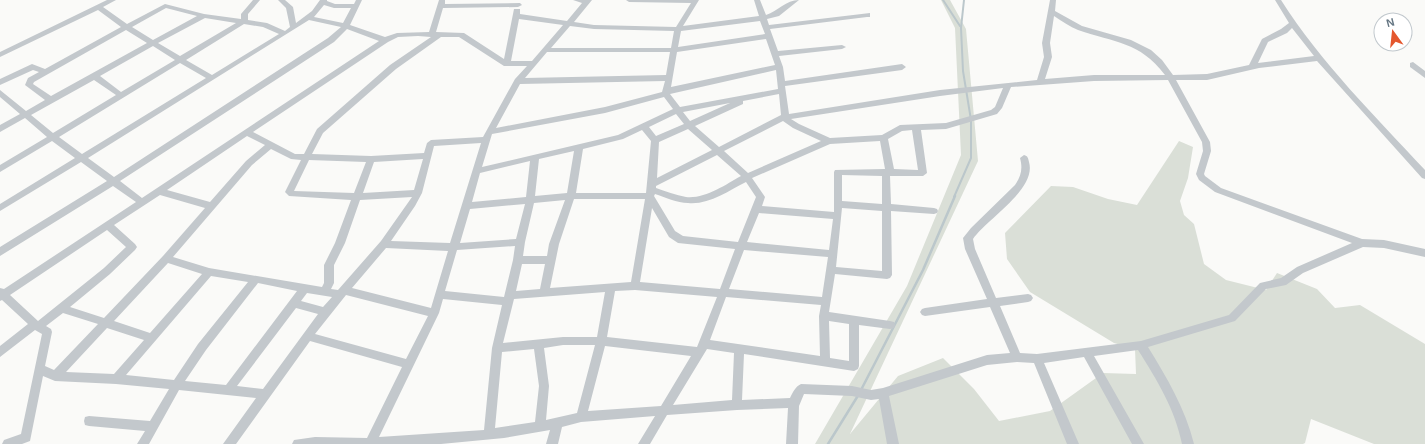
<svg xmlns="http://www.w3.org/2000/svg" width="1425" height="444" viewBox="0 0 1425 444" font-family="Arial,sans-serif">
	<rect width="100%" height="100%" fill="#fafaf8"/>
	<path fill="#dadfd7" d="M941,0H950L966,29L978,161L850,434L898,376L943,358L974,389L999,421L1050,411L1103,373L1136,374L1135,349L1114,343L1030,292L1007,259L1005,233L1051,186L1073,187L1108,199L1137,205L1179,141L1193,147L1188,178L1180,201L1184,215L1194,224L1204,264L1226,280L1266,290L1277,273L1317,289L1335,308L1360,305L1425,344V444H1374L1311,419L1305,443L1303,444H815L907,286L961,155L955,28Z"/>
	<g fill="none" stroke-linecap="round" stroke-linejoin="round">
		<g stroke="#bbc7cb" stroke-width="2">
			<path d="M943,0L960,26"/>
			<path d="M954,197L971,158V120L963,71L961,28L964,0"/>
		</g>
		<g stroke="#bbc7cb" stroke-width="2.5">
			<path d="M861,390L923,270L955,196"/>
			<path d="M828,444L859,394"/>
		</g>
		<g fill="#c3c8cc" fill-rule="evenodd">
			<path d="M107,0H116L103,7L127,24L165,4L204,14L241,19V14L253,0H260L248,14V20L267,23L285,31L290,27L286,8L278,0H285L293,7L296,23L312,11L320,0H327V1L335,4H354L356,0H362L350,25L385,37L397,33L429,32L439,0H445V4L520,3L522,5L518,7L443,8L436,32L464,33L504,59L514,9H520V14L567,21L582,3L573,0H592L574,22L594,25L676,27L691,3L629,2L626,0H699L683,26L759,16L754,0H760L766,15C778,11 786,0 799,0L779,16L767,19L769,25L870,13V17H867L770,29L778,51L842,45L846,47L842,49L779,56L783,67L785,81L902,64L906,67L902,70L785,86L789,114L940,90L1037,80L1044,57L1042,43L1050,0H1056L1055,11L1082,26L1131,40L1151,50L1162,60L1173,75L1207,74L1249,65L1262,39L1281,29L1289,23L1275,0H1281C1321,63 1375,116 1425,170V179L1422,178L1317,61L1259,68L1207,80H1176L1210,142L1211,151L1204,174L1205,176L1221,188L1362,239L1384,240L1425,249V257L1384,248L1363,247L1303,273L1286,285L1266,289L1235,321L1148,347C1167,378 1185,408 1194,444H1182C1175,409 1157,380 1138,350L1094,356L1144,444H1132L1084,357L1044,363L1079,444H1067L1034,363L1017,362L987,365L889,396L899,444H887L879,399L871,400L852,396L804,394L799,406L798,444H786L788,408L737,410L667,415L650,444H638L655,416L581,422L562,427L558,444H546L550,430L504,438L441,444H292L294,440L315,437L367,438L402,367L310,341L236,444H223L256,398L179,390L149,444H137L145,431L89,426L85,425L84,421L85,417L89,416L150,421L169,389L116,384L55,381L43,376L30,441L22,444H2L4,440L21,434L42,334L35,330L0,357V346L28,324L2,300L0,301V288L4,289L136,202L113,186L0,256V247L107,181L81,162L0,211V204L75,158L52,141L0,172V165L47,137L25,118L0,132V125L20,114L0,97V90L26,111L45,100L25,85L28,78L39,72L33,70L0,85V79L32,64L45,69L121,27L98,10L0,57V52ZM324,5L334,8H351L343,23L314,17ZM166,8L197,16L153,40L132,27ZM1054,16C1062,21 1070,27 1078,30C1115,43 1139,41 1165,75H1094L1045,79L1052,57L1050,43ZM205,18L236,23L180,56L158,43ZM519,19L563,25L532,61H511ZM309,20L341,27L328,38L114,177L88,158ZM760,21L765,34L678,47L681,31ZM244,24L263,27L279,34L212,75L186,60ZM570,26L594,29L674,31L671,48H551ZM1292,28L1314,56L1258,63L1268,42L1287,33ZM347,29L379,41L142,198L120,181L334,42ZM126,30L147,43L51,96L33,84L34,82ZM418,36L431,37L390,65L317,129L304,154H295L253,132L388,42L398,37ZM441,37H459L504,66H527L515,79L483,137L431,140L427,143L424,153L371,156L312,154L323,133L396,69ZM766,39L775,65L671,87L677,52ZM153,46L175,60L121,92L100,76ZM547,52H670L666,75L525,78ZM180,63L206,78L82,154L59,137ZM776,70L778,89L680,107L670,94ZM94,80L116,95L53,133L31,115ZM1168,80L1202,142L1203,151L1196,174L1199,180L1215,192L1352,243L1297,267L1281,278L1260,283L1229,315L1141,341L1037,354L1020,353L1000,306L1028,302L1031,301L1033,298L1031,295L1028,294L996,298L975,249L973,239C987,219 1037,189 1029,162C1028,158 1028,156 1024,155L1020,158C1023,169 1021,176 1015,185L971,228L963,238L965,249L987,299L925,308L922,309L920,312L922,315L925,316L990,307L1010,353L987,355L883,388L871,390L852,386L801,384C795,387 793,392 790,398L742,400L744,354L854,371L858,369L859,366V325L890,329L894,328L895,325L894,322L890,321L829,312L835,274L887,279L890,278L892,275L891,211L934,214L937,213L938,211L937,209L934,208L891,204L890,176H923L927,173L921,130L946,129L997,114L1002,108L1011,87L1094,81ZM665,81L662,92L605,107L496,128L520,84ZM1003,88L995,107L991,110L946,123L900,125L882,135L830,138L799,124L791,119L940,96ZM779,94L781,115L719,147L695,126L743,104V101ZM664,97L673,109L618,135L482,167L492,134L605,113ZM730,103L690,121L683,112ZM676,114L684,124L656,136L649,127ZM783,121L793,128L821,141L748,173L724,151ZM688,129L712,150L657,178L659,142ZM642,130L651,141L646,193H576L583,149L623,139ZM912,130L918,170L894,169L888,139L902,131ZM247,136L265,145L246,161L210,202L167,190ZM880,141L885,169L835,170L834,172V212L762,206L765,197L752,178L830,144ZM481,143L450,243L391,241L415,206L422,193L434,146ZM271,149L291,159L301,160L285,192L289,196L351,200L335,243L324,265V283L322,287L209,268L173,257L252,165ZM574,151L567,193L535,196L539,159ZM717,155L741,176C725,185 705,199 686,197C676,195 665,191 656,188V186ZM423,159L414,190L363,193L374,162ZM309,160L366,162L354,193L294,191ZM530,161L526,197L472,202L480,173ZM842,175L882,176V204L842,201ZM746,182L756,197L738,242L683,236L675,231L654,196L655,194C665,197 677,203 688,203C709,205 728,191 746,182ZM160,195L205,208L163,256L104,318L70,307L110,274L135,250L137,247L135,244L114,225ZM412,197L381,241L338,290L331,289L334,283V265L345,243L360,200ZM574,199H645L631,282L550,288L559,244ZM565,200L549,244L547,256H523L525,242L534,203ZM525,204L516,239L460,243L470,209ZM652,208L669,237L678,243L735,249L720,289L640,282ZM842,208L882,211V271L836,267ZM759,213L833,219L829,250L747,242ZM107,230L126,247L104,268L38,321L10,295ZM515,246L513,260L504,297L445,291L457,250ZM386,248L448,251L431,308L352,288ZM744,250L828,257L822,297L729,289ZM168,263L202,274L150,333L114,321ZM522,264H545L540,289L516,291ZM211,276L248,282L198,344L174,380L126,375ZM258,283L297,291L226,385L185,381L206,350ZM635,290L717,297L697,347L607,337L615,291ZM605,292L597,337H563L503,343L514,299ZM307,293L332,297L323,307L301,301ZM346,295L428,316L406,359L315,334ZM726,297L821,305L819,316L820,356L710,340ZM443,299L502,305L492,348L484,430L379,437L439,313ZM296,308L318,314L263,389L237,386ZM63,313L98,324L54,370L45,366L52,332L51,329L46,326ZM829,321L849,324V361L830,358ZM107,328L144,340L114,374L66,372ZM563,345H595L577,413L546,420L549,386L544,348ZM605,346L691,356L661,406L588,411ZM534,349L539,386L535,422L495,428L502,352ZM707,349L734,353L732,400L673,405Z"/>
			<path d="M1413,62L1425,71V78L1410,67V63Z"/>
		</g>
	</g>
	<g transform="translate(1393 32) rotate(345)"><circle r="19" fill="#ffffff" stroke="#c1c8cd"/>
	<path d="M0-3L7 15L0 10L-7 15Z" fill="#e4572e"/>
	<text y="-6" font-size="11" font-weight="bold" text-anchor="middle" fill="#657683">N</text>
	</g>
</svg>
